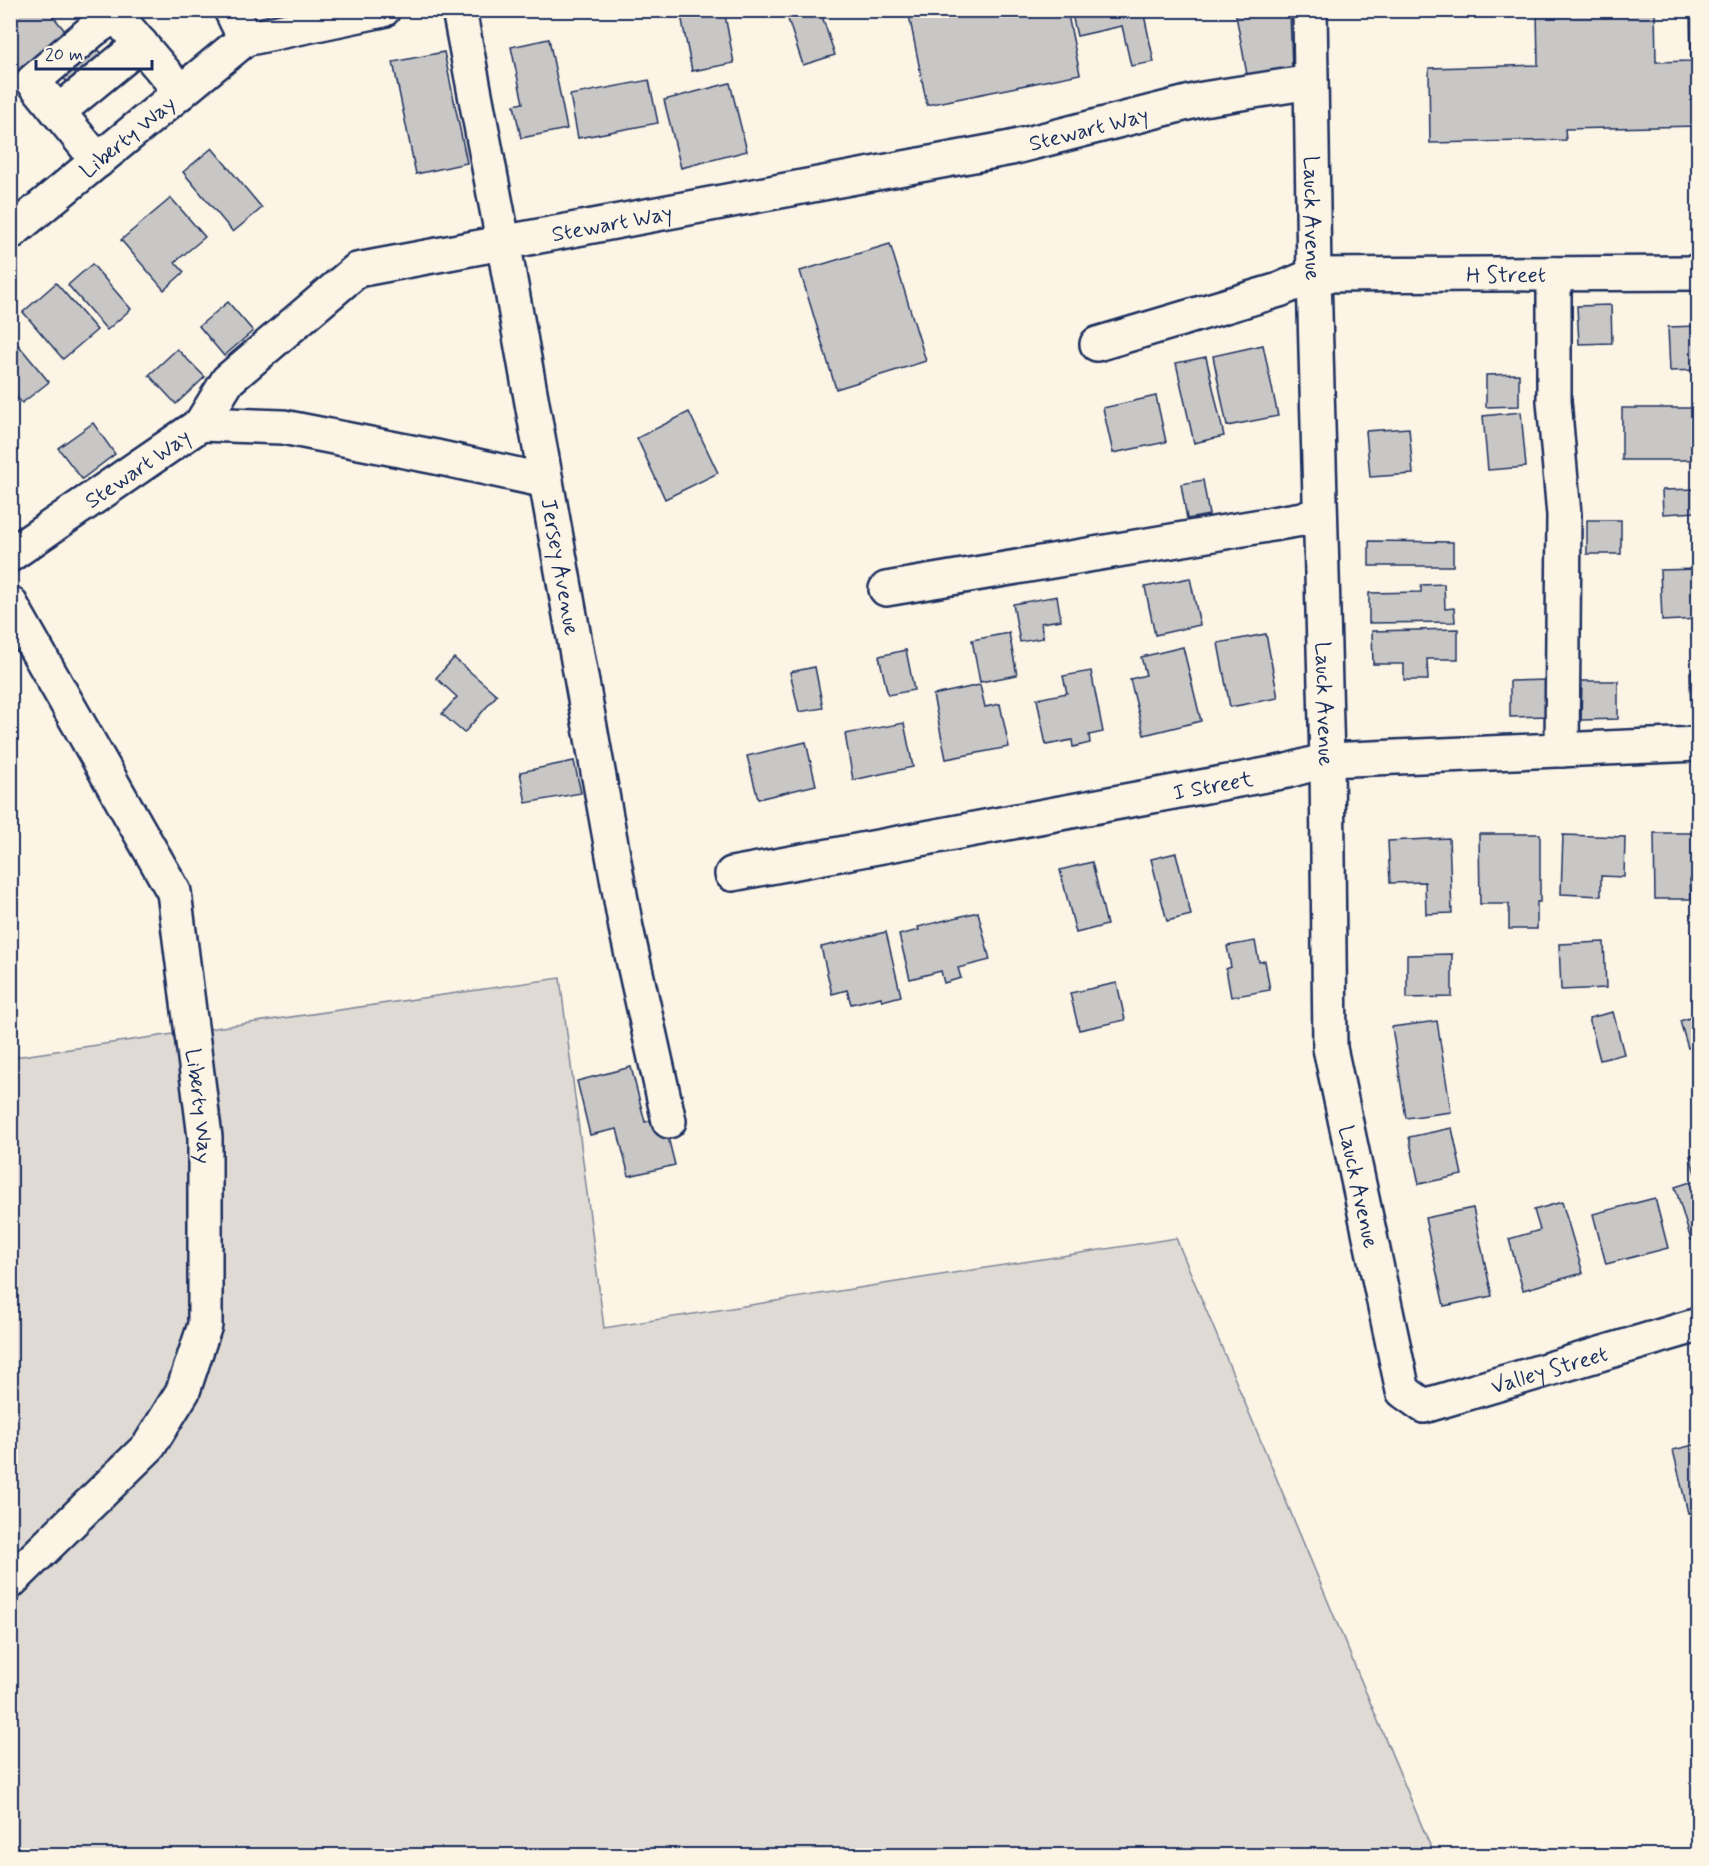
<svg xmlns="http://www.w3.org/2000/svg" width="1709" height="1866" viewBox="0 0 1709 1866" font-family="Mynerve,sans-serif">
	<rect width="100%" height="100%" fill="#fcf5e5"/>
	<filter id="ink" filterUnits="userSpaceOnUse"><feTurbulence type="fractalNoise" baseFrequency=".0167" numOctaves="2"/><feDisplacementMap in="SourceGraphic" scale="12" xChannelSelector="R" yChannelSelector="G"/><feConvolveMatrix kernelMatrix="1 2 1 2 8 2 1 2 1" color-interpolation-filters="sRGB"/></filter>
	<g filter="url(#ink)">
		<path fill="#dfdbd4" stroke="#7d8599" stroke-width="1.5" d="M560,978L604,1328L1176,1238L1434,1855L11,1856V1062L15,1057Z"/>
		<g fill="#c8c7c6" stroke="#1b2f5e" stroke-width="1.5">
			<path d="M10,10H48L65,31L10,77Z"/>
			<path d="M680,10H724L734,63L692,71Z"/>
			<path d="M785,10H820L835,55L803,65Z"/>
			<path d="M908,10H1067L1080,74L927,105Z"/>
			<path d="M1071,10H1143L1154,62L1131,66L1122,26L1077,36Z"/>
			<path d="M1235,10H1290L1292,71L1248,80Z"/>
			<path d="M1537,10H1655L1656,62L1691,61L1690,10H1698V126L1565,129L1566,140L1430,143L1429,68L1538,65Z"/>
			<path d="M549,39L567,129L521,138L514,105L523,103L511,47Z"/>
			<path d="M94,44L120,77L85,105L59,72Z"/>
			<path d="M444,52L467,163L416,174L393,62Z"/>
			<path d="M649,80L658,123L578,138L570,95Z"/>
			<path d="M730,83L747,151L681,168L664,100Z"/>
			<path d="M212,148L262,208L233,232L183,172Z"/>
			<path d="M171,198L205,237L175,262L184,272L164,290L121,240Z"/>
			<path d="M890,244L926,361L836,389L800,271Z"/>
			<path d="M92,264L131,309L107,330L68,285Z"/>
			<path d="M56,283L97,330L63,359L23,312Z"/>
			<path d="M228,302L253,331L224,356L199,326Z"/>
			<path d="M1611,305L1612,343L1579,344L1577,306Z"/>
			<path d="M1698,326V370L1670,371L1668,327Z"/>
			<path d="M10,335L49,382L22,403L10,389Z"/>
			<path d="M1263,345L1278,416L1227,426L1213,356Z"/>
			<path d="M177,349L205,377L176,404L149,375Z"/>
			<path d="M1206,357L1224,436L1194,443L1176,363Z"/>
			<path d="M1519,374V406L1486,407V375Z"/>
			<path d="M1156,396L1166,442L1113,453L1103,408Z"/>
			<path d="M1622,408H1698V453H1693V460H1622Z"/>
			<path d="M689,412L718,473L665,499L637,438Z"/>
			<path d="M1521,412L1526,467L1488,470L1483,416Z"/>
			<path d="M93,423L115,454L82,479L58,448Z"/>
			<path d="M1409,428L1413,474L1370,477L1366,431Z"/>
			<path d="M1203,480L1209,515L1187,519L1181,484Z"/>
			<path d="M1698,489V512L1663,514L1662,490Z"/>
			<rect x="1587" y="520" width="34" height="34"/>
			<path d="M1369,541L1453,542V566H1369Z"/>
			<path d="M1698,569V619L1662,621L1660,570Z"/>
			<path d="M1190,578L1200,625L1155,635L1145,587Z"/>
			<path d="M1444,584L1445,609L1454,608L1455,622L1369,623V593L1421,592V585Z"/>
			<path d="M1057,596L1061,620L1041,623L1043,638L1020,642L1013,604Z"/>
			<path d="M1458,629V659H1427L1428,680H1404V664H1373L1372,631Z"/>
			<path d="M1009,633L1017,675L980,682L972,640Z"/>
			<path d="M1266,634L1278,698L1230,707L1218,643Z"/>
			<path d="M1183,647L1201,721L1144,735L1130,679L1146,675L1141,657Z"/>
			<path d="M906,650L914,690L888,695L879,656Z"/>
			<path d="M454,658L497,695L464,733L442,714L457,697L436,678Z"/>
			<path d="M815,667L823,708L799,712L790,672Z"/>
			<path d="M1091,671L1103,732L1089,735L1090,743L1073,747L1072,740L1046,745L1037,699L1067,693L1063,676Z"/>
			<path d="M1690,672H1698V715H1691Z"/>
			<path d="M1550,680L1551,716L1510,717V681Z"/>
			<path d="M1582,681H1618V719L1581,720Z"/>
			<path d="M980,685L985,707L1000,704L1009,747L946,759L933,695Z"/>
			<path d="M904,723L913,767L853,780L845,734Z"/>
			<path d="M806,742L816,785L758,799L747,756Z"/>
			<path d="M574,761L581,793L526,803L520,772Z"/>
			<path d="M1654,833H1698V879H1690L1691,899H1655Z"/>
			<path d="M1479,834H1540V902H1537V929H1509V904H1480Z"/>
			<path d="M1563,835L1625,837L1624,877L1601,876V896L1561,894Z"/>
			<path d="M1449,838L1452,913L1426,914L1425,882L1390,883L1388,841Z"/>
			<path d="M1176,853L1191,915L1167,921L1151,859Z"/>
			<path d="M1092,862L1107,925L1076,933L1060,870Z"/>
			<path d="M978,912L990,960L958,968L961,978L944,983L941,971L910,979L899,935L919,930L918,927Z"/>
			<path d="M886,932L901,996L882,1001L881,997L851,1004L847,990L832,994L821,947Z"/>
			<path d="M1255,941L1259,962L1265,961L1270,990L1231,997L1226,969L1231,967L1227,946Z"/>
			<path d="M1604,942L1606,988L1561,990L1559,944Z"/>
			<path d="M1452,954V997L1407,998V955Z"/>
			<path d="M1117,983L1125,1020L1079,1030L1070,993Z"/>
			<path d="M1613,1012L1624,1054L1600,1060L1589,1018Z"/>
			<path d="M1698,1015V1045L1688,1048L1680,1021Z"/>
			<path d="M1437,1021L1451,1112L1406,1118L1392,1027Z"/>
			<path d="M631,1067L645,1122L663,1117L675,1165L629,1176L617,1129L590,1135L577,1081Z"/>
			<path d="M1452,1128L1462,1175L1419,1184L1409,1137Z"/>
			<path d="M1698,1153V1238L1691,1240L1675,1187L1697,1180L1690,1156Z"/>
			<path d="M1655,1198L1668,1248L1606,1264L1593,1214Z"/>
			<path d="M1562,1202L1583,1273L1523,1290L1509,1239L1540,1230L1534,1210Z"/>
			<path d="M1473,1208L1492,1296L1444,1306L1425,1218Z"/>
			<path d="M1698,1444V1511L1688,1513L1673,1450Z"/>
		</g>
		<g fill="none" stroke-linecap="round" stroke-linejoin="round">
			<g stroke="#1b2f5e" stroke-width="38">
				<g id="minor">
					<path d="M231,10L245,39"/>
					<path id="s1" d="M459,10L503,241L626,928L669,1121"/>
					<path id="s2" d="M1310,10L1314,275L1327,760L1330,1048L1403,1391L1424,1406L1698,1325"/>
					<path d="M126,27L181,92"/>
					<path d="M58,112L141,44"/>
					<path d="M98,161L33,81L93,30L123,10"/>
					<path id="s3" d="M10,233L245,39L383,10"/>
					<path d="M1554,274V401L1564,515L1562,750"/>
					<path id="s4" d="M1097,344L1279,290L1314,275L1698,273"/>
					<path d="M201,424L283,427L436,457L546,481"/>
					<path id="s5" d="M10,555L201,424L228,380L357,270L1011,148L1203,99L1311,82"/>
					<path d="M886,589L1320,516"/>
					<path id="s6" d="M10,603L174,892L205,1137V1325L183,1391L149,1446L10,1582"/>
					<path id="s7" d="M732,874L1287,771L1327,760L1698,744"/>
				</g>
			</g>
			<use href="#minor" stroke="#fcf5e5" stroke-width="33"/>
		</g>
	</g>
	<g text-anchor="middle" stroke-width="4.5" stroke-linejoin="round" paint-order="stroke">
		<g font-size="22" fill="#1b2f5e" stroke="#fcf5e5">
			<text dy="8" stroke="none"><textPath href="#s5" startOffset="1198">Stewart Way</textPath></text>
			<text dy="8" stroke="none"><textPath href="#s3" startOffset="152">Liberty Way</textPath></text>
			<text dy="8" stroke="none"><textPath href="#s2" startOffset="208">Lauck Avenue</textPath></text>
			<text dy="8" stroke="none"><textPath href="#s5" startOffset="712">Stewart Way</textPath></text>
			<text dy="8" stroke="none"><textPath href="#s4" startOffset="420">H Street</textPath></text>
			<text dy="8" stroke="none"><textPath href="#s5" startOffset="154">Stewart Way</textPath></text>
			<text dy="8" stroke="none"><textPath href="#s1" startOffset="566">Jersey Avenue</textPath></text>
			<text dy="8" stroke="none"><textPath href="#s2" startOffset="694">Lauck Avenue</textPath></text>
			<text dy="8" stroke="none"><textPath href="#s7" startOffset="489">I Street</textPath></text>
			<text dy="8" stroke="none"><textPath href="#s6" startOffset="548">Liberty Way</textPath></text>
			<text dy="8" stroke="none"><textPath href="#s2" startOffset="1180">Lauck Avenue</textPath></text>
			<text dy="8" stroke="none"><textPath href="#s2" startOffset="1545">Valley Street</textPath></text>
		</g>
	</g>
	<rect width="1709" height="1866" fill="none" stroke="#fcf5e5" stroke-width="36"/>
	<rect x="18" y="18" width="1673" height="1830" fill="none" stroke="#1b2f5e" stroke-width="2" filter="url(#ink)"/>
	<path d="M36 60v9h116v-9" fill="none" stroke="#1b2f5e" stroke-width="3"/>
	<text x="45" y="60" font-size="18" fill="#1b2f5e" stroke="#fcf5e5" stroke-width="4.5" paint-order="stroke">20 m</text>
</svg>
